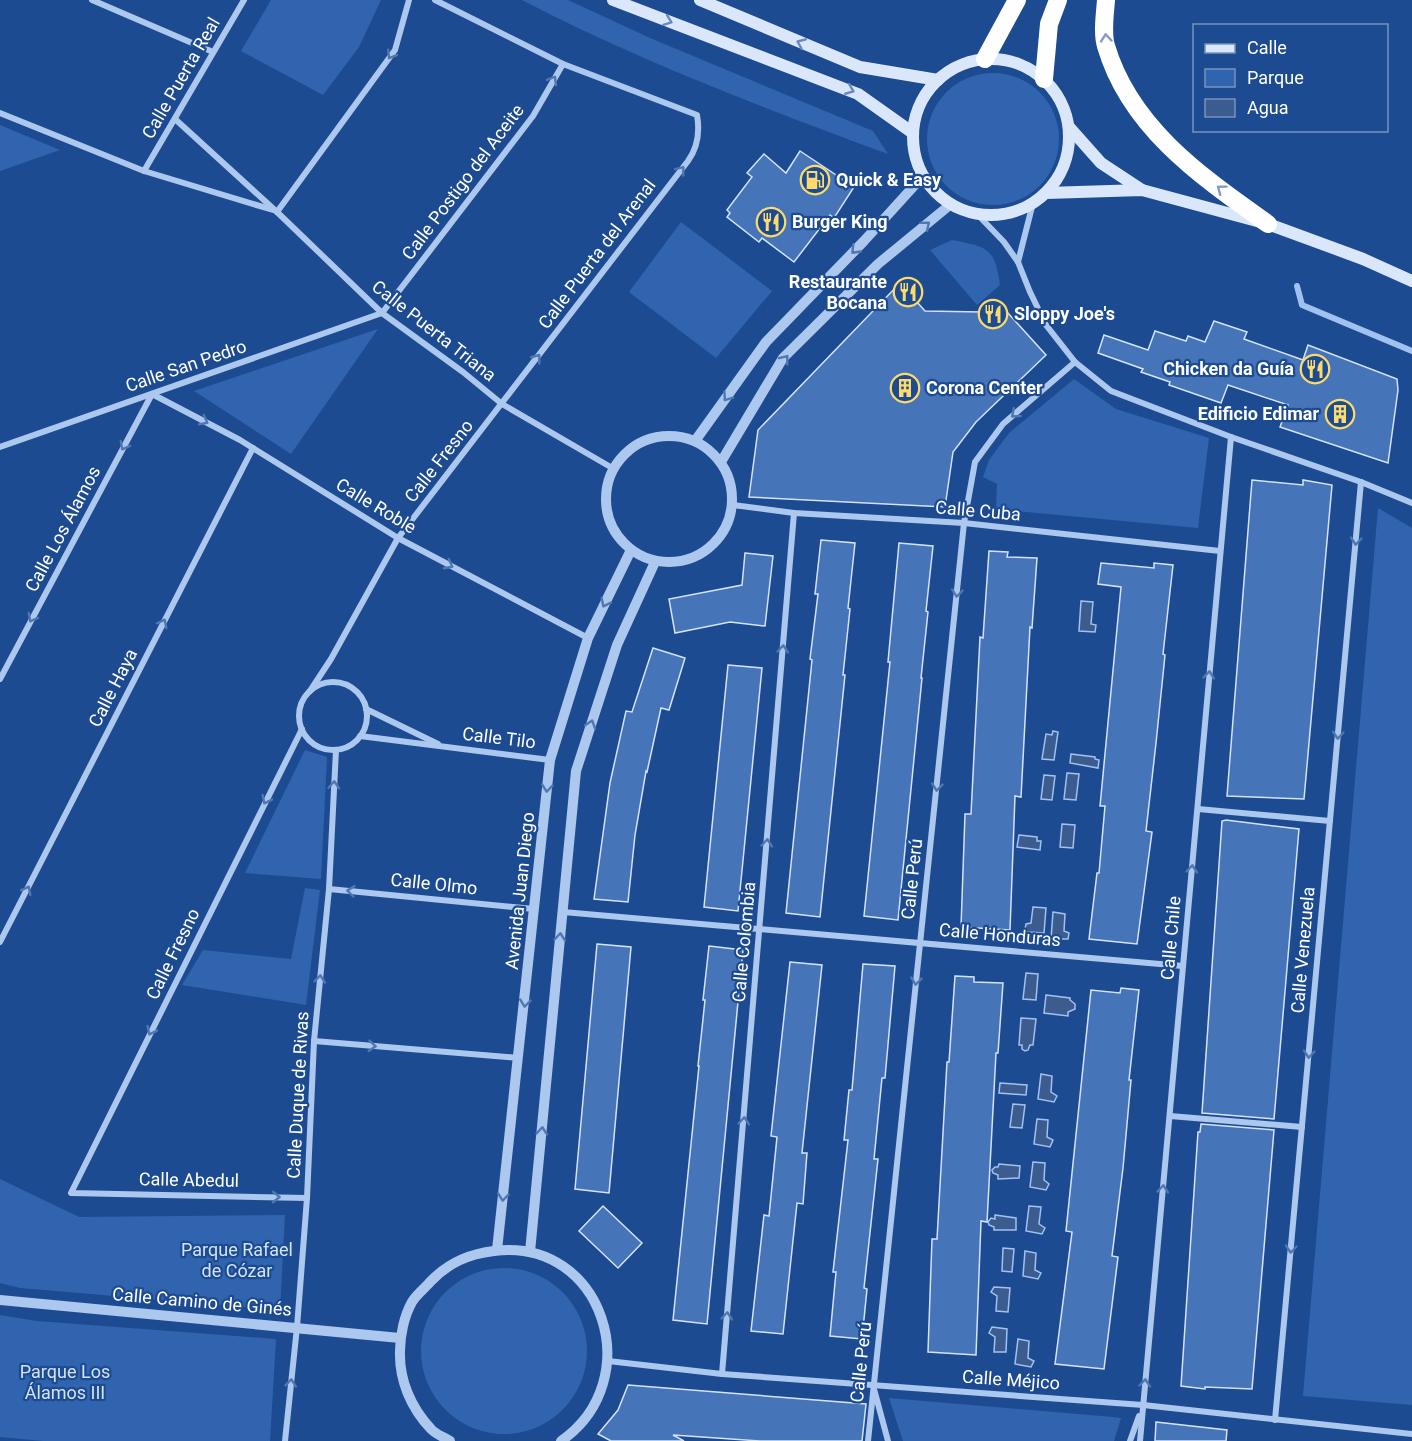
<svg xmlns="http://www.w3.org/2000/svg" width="1412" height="1441" viewBox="0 0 1412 1441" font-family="Roboto,sans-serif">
	<rect width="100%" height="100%" fill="#1d4b91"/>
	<g fill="#3064af">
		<path d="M271,0H381L359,47L323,95L241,51Z"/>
		<path d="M522,0H568L650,38L873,131L888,154C764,108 639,61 522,0Z"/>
		<circle cx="993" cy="139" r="66"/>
		<path d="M0,125L60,150L0,171Z"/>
		<path d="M681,222L772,291L716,358L629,292Z"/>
		<path d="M952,240C987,247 995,247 1000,285L977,305L930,250Z"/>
		<path d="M378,329L291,454L194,391Z"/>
		<path d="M1074,379L1116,409L1209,438L1198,528L996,509L997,484L983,477L989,460L1009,433Z"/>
		<path d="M1378,508L1412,528V1405L1303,1396Z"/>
		<path d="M305,750L327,757L321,879L245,873Z"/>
		<path d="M305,888L320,890L306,1005L182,985L203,950L291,959Z"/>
		<path d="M0,1179L79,1217L285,1215L280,1310L20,1288L0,1283Z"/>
		<circle cx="504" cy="1351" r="83"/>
		<path d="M0,1315L37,1321L276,1339L270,1441H43L0,1437Z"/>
		<path d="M889,1398L1113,1417L1121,1418L1114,1441H903Z"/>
	</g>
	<g fill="#3c5c90" stroke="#a1c2f0" stroke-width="1.5">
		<path d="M1081,601L1093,602L1091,624L1096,625L1095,632L1079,631Z"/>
		<path d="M1053,731L1058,732L1054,760L1042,759L1046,734L1052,735Z"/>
		<path d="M1071,754L1095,757V759L1099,760L1098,768L1070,763Z"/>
		<path d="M1067,773L1079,774L1076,800L1064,799Z"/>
		<path d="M1044,775L1055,776L1052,800L1041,799Z"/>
		<path d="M1062,824L1075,825L1073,848L1060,847Z"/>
		<path d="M1019,835L1037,837V841H1041L1040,850L1017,847Z"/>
		<path d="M1033,907L1046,908L1044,933L1028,932L1025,929L1026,924L1031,923Z"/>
		<path d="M1053,912L1065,914L1064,931L1069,933L1068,939H1051Z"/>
		<path d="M1026,973L1038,974L1036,1000L1023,999Z"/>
		<path d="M1046,995L1070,998V1000L1075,1004V1009L1068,1012V1016L1044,1013Z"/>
		<path d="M1021,1018L1036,1019L1033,1045H1030L1028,1050L1025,1051L1022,1049V1045H1019Z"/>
		<path d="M1041,1074L1052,1076L1051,1092L1057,1096L1054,1102L1038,1099Z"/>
		<path d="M1000,1083L1027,1085L1026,1095L999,1093Z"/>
		<path d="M1013,1104L1025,1105L1022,1128L1010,1127Z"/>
		<path d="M1037,1119L1048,1120L1047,1137L1053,1140L1050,1147L1034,1144Z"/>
		<path d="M1033,1162L1045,1163L1044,1180L1049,1184L1046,1190L1030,1187Z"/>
		<path d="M999,1164L1020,1166L1019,1178L998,1179V1175L993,1173L992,1170L995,1167H998Z"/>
		<path d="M1029,1206L1041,1207L1039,1224L1045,1228L1042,1234L1026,1231Z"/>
		<path d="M995,1215L1016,1218V1230H994V1227L989,1225L988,1222L991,1218L995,1219Z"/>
		<path d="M1003,1248L1014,1249L1012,1272L1002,1271Z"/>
		<path d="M1025,1251L1036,1253L1035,1270L1041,1273L1038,1279L1023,1276Z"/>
		<path d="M994,1287L1010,1288L1008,1312L996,1311L997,1296L991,1292Z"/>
		<path d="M992,1327L1007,1329L1006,1352H994L995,1337L989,1333Z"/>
		<path d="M1018,1339L1029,1341L1028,1358L1034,1361L1031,1367L1015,1364Z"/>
	</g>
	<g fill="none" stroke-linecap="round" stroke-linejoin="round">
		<path stroke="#a1c2f0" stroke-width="6" d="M1297,286L1302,305L1412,351"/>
	</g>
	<g fill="#4574b9" stroke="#d3e3fa" stroke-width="1.5">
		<path d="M800,151L854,187L834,218L830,215L794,262L762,238L759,242L727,217L730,213L727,210L752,177L747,173L764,154L786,173Z"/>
		<path d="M900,283L925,311L983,312L997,301L1046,355L976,422L953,452L945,507L749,497L758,430Z"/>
		<path d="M1214,321L1247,332L1244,339L1303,360L1308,345L1397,379L1398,390L1388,463L1280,427L1288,405L1228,385L1221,403L1169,385L1170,382L1141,372L1143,369L1098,353L1104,335L1148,350L1155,331L1186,341L1188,336L1205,342Z"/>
		<path d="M1252,480L1303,485V480L1332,485L1304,799L1227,796Z"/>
		<path d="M821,540L855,543L848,608L850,609L843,675H845L820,917L786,913L812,660L810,659L818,594H815Z"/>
		<path d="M899,543L933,546L926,611L928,612L921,678H922L898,920L864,916L890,662H888Z"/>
		<path d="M989,551L1008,552L1007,557L1037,558L1032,628L1030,627L1021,797L1015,796L1010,930L961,927L965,814H971L980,637L983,638Z"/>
		<path d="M745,553L773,556L765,626L730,622L675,633L669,599L742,585Z"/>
		<path d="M1101,563L1154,568V563L1173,565L1163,654L1165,655L1156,743L1146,831L1152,832L1137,944L1089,939L1097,873H1099L1105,806H1100L1121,587L1098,584Z"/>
		<path d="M653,648L685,658L669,710L661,708L647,772L646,771L635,835L628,902L594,899L610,783L626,711L632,712Z"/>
		<path d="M728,665L762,668L738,911L704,907Z"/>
		<path d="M1226,820L1299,829L1274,1119L1202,1113L1222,821Z"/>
		<path d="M597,944L631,947L609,1193L575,1189Z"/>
		<path d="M709,946L743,950L707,1324L673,1320L699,1066H698L705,1000H703Z"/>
		<path d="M790,962L822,965L802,1153H807L803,1204L797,1203L783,1334L751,1331L764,1215L769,1216L777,1137L771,1136Z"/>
		<path d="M863,964L895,966L885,1078H882L874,1159H878L864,1288L867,1289L862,1339L830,1336L836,1272H833L848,1140H844L849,1090H852Z"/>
		<path d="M955,976L974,977V982L1003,983L998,1053H996L987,1222L981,1221L976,1355L928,1352L932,1239H937L947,1062H949Z"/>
		<path d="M1121,988L1139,990L1129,1080H1131L1123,1168L1112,1256L1118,1257L1104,1369L1055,1364L1072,1232L1066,1231L1091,990L1120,993Z"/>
		<path d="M1201,1124L1274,1130L1252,1389L1205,1387V1389L1181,1386L1198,1132H1200Z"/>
		<path d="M603,1206L642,1243L618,1268L579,1231Z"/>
		<path d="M628,1385L866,1404L862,1441H760L673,1435L684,1441H611L598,1434L618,1410Z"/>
		<path d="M1156,1422L1227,1430L1226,1441H1155Z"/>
	</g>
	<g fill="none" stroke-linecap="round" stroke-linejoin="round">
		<g stroke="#adc8ee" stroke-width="6">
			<path d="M92,0L213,52"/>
			<path d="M0,113L144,171L273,210"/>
			<path d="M175,119L277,212L382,313L463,372L502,404L614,469"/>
			<path d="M144,171L244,0"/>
			<path d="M277,212L395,50L409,0"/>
			<path d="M977,214L1004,242L1018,262L1030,292L1046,325L1075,362L1111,391L1231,437L1361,482L1412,503"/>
			<path d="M1018,262L1033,203"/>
			<path d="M382,313L533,116L563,64"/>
			<path d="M0,447L382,313"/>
			<path d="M733,505L794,513L964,523L1220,551"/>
			<path d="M0,679L152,394L240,440L398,538L588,638"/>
			<circle cx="333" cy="716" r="34"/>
			<path d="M310,691L331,659L398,538L688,161C698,147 700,132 697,115L563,64L435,0"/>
			<path d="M366,709L438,744"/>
			<path d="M302,729L71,1193L307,1198"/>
			<path d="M360,736L550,760"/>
			<path d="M1198,809L1330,821"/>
			<path d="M329,889L534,909"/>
			<path d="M563,912L1183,966"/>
			<path d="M0,942L253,448"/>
			<path d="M314,1041L519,1058"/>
			<path d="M1170,1116L1302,1127"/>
			<path d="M608,1361L722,1374L1143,1405L1412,1434"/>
			<path d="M722,1374L794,513"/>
			<path d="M874,1389L888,1441"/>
			<path d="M1275,1420L1361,482"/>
			<path d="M285,1441L297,1327L307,1198L314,1041L329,889L336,750"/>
			<path d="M868,1441L964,523L975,462L1003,424L1075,362"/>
			<path d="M1130,1441L1139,1416"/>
			<path d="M1140,1441L1231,437"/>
		</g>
		<g stroke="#adc8ee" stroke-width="10">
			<circle cx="669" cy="499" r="63"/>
			<path d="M695,441L766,342L864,241L923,176"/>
			<path d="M721,462L783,358L878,264L951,204"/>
			<path d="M497,1250L550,760L588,638L631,550"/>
			<path d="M530,1252L576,771L617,645L655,562"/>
			<path d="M0,1300L400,1338"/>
			<path d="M450,1441C444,1437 435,1434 431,1429C411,1408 399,1380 400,1351C400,1336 404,1316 412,1302C416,1295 425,1288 430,1282C448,1263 468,1254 494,1251C603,1237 649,1380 561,1441"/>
		</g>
		<g stroke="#dae7fa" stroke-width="12">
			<path d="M613,0L858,94L913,133"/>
			<path d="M700,0L860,67L938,80"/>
			<circle cx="991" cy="137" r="78"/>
			<path d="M1069,127L1101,163L1142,190"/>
			<path d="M1046,193L1142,190L1268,224L1363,259L1412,281"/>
		</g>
		<g stroke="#fff" stroke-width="18">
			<path d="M1106,0C1105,14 1102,33 1106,46C1130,128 1202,177 1268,224"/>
			<path d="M985,59L1017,0"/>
			<path d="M1044,79L1049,24L1058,0"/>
		</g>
	</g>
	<defs><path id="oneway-chevron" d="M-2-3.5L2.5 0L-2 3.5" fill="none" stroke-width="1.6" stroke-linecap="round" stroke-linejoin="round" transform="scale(1.5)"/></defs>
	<g stroke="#6989bb">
		<use href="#oneway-chevron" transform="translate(668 21) rotate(21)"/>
		<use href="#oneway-chevron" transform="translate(801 43) rotate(-157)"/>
		<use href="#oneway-chevron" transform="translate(850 90) rotate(22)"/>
	</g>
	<g stroke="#839cc2">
		<use href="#oneway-chevron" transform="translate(1106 38) rotate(-95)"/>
		<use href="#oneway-chevron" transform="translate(1221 189) rotate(-143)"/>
	</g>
	<g stroke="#4f77b2">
		<use href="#oneway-chevron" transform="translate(391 55) rotate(122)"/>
		<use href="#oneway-chevron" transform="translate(553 80) rotate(-60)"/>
		<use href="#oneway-chevron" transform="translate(681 170) rotate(-52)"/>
		<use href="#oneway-chevron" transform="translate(926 225) rotate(-40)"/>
		<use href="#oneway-chevron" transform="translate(855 250) rotate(134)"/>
		<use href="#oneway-chevron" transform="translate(537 358) rotate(-53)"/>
		<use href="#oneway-chevron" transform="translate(785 359) rotate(-52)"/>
		<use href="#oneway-chevron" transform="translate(727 397) rotate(125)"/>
		<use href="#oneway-chevron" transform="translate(1015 414) rotate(139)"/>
		<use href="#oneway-chevron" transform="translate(204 421) rotate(27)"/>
		<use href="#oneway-chevron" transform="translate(124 446) rotate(118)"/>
		<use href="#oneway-chevron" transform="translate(1356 541) rotate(95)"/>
		<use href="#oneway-chevron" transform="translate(449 565) rotate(28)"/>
		<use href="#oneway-chevron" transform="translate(957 593) rotate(96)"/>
		<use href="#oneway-chevron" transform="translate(605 603) rotate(116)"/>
		<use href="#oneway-chevron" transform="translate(32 618) rotate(118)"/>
		<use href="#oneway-chevron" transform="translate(163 623) rotate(-63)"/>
		<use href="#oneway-chevron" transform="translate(783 649) rotate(-85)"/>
		<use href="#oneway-chevron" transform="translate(1209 675) rotate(-85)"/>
		<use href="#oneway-chevron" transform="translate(591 724) rotate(-72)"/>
		<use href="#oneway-chevron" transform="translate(1338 735) rotate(95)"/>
		<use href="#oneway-chevron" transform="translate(334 785) rotate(-87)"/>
		<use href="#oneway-chevron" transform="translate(937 787) rotate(96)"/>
		<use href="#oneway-chevron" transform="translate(547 788) rotate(96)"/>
		<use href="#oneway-chevron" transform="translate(266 800) rotate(116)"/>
		<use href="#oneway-chevron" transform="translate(767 843) rotate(-85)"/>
		<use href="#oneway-chevron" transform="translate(1192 869) rotate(-85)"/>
		<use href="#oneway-chevron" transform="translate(27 890) rotate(-63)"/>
		<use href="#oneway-chevron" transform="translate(351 891) rotate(-174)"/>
		<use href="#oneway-chevron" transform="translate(560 937) rotate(-85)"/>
		<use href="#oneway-chevron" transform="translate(320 979) rotate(-84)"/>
		<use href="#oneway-chevron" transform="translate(916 981) rotate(96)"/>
		<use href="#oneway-chevron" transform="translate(525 1003) rotate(96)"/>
		<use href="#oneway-chevron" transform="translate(151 1031) rotate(116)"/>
		<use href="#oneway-chevron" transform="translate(372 1046) rotate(5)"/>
		<use href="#oneway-chevron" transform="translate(1309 1054) rotate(95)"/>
		<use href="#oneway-chevron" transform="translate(744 1121) rotate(-85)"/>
		<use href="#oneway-chevron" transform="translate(542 1131) rotate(-85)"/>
		<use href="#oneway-chevron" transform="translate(1163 1189) rotate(-85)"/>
		<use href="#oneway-chevron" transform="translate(276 1197) rotate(1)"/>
		<use href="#oneway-chevron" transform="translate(503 1197) rotate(96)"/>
		<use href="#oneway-chevron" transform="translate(1291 1249) rotate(95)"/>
		<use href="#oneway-chevron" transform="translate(727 1316) rotate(-85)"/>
		<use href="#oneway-chevron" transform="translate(291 1383) rotate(-84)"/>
		<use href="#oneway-chevron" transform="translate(1145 1383) rotate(-85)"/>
	</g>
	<defs>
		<g id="fuel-ring" transform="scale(1.5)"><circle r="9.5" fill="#1d4b91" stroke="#fdda6c" stroke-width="1.5"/><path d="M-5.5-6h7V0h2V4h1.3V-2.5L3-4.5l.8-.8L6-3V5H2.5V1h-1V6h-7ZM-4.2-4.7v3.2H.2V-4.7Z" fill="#fdda6c"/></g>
		<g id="restaurant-ring" transform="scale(1.5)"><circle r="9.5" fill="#1d4b91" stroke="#fdda6c" stroke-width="1.5"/><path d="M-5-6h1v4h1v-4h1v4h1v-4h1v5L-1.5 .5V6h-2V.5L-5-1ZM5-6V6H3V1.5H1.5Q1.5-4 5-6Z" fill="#fdda6c"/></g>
		<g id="building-ring" transform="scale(1.5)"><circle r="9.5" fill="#1d4b91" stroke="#fdda6c" stroke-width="1.5"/><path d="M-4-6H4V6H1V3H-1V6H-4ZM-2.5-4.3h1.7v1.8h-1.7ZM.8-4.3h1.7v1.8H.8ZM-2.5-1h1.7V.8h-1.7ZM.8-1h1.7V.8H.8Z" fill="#fdda6c"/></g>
	</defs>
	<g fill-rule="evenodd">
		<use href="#fuel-ring" x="815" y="180"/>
		<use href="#restaurant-ring" x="771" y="222"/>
		<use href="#restaurant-ring" x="908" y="292"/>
		<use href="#restaurant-ring" x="993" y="314"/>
		<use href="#restaurant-ring" x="1315" y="369"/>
		<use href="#building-ring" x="905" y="388"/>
		<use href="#building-ring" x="1340" y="414"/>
	</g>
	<g text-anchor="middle" stroke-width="4.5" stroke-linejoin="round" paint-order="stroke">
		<g font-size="18" fill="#fff" stroke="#1d4b91">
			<text transform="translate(181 78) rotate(-60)" y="6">Calle Puerta Real</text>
			<text transform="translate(463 182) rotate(-53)" y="6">Calle Postigo del Aceite</text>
			<text transform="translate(597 254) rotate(-53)" y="6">Calle Puerta del Arenal</text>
			<text transform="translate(434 331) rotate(38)" y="6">Calle Puerta Triana</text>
			<text transform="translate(186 366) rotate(-19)" y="6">Calle San Pedro</text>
			<text transform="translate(439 461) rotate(-52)" y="6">Calle Fresno</text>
			<text transform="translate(376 506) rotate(31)" y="6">Calle Roble</text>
			<text transform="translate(978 511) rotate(5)" y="6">Calle Cuba</text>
			<text transform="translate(63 529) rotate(-62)" y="6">Calle Los Álamos</text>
			<text transform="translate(113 688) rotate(-63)" y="6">Calle Haya</text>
			<text transform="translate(499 738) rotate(7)" y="6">Calle Tilo</text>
			<text transform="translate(912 879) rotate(-84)" y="6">Calle Perú</text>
			<text transform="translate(434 884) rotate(6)" y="6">Calle Olmo</text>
			<text transform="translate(520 891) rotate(-84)" y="6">Avenida Juan Diego</text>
			<text transform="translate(1000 935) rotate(5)" y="6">Calle Honduras</text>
			<text transform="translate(1171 938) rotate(-85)" y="6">Calle Chile</text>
			<text transform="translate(744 942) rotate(-85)" y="6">Calle Colombia</text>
			<text transform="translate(1303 950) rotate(-85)" y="6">Calle Venezuela</text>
			<text transform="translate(173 954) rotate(-64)" y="6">Calle Fresno</text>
			<text transform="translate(298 1095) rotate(-87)" y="6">Calle Duque de Rivas</text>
			<text transform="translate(189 1180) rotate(1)" y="6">Calle Abedul</text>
			<text transform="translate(202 1302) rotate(5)" y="6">Calle Camino de Ginés</text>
			<text transform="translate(861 1362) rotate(-84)" y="6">Calle Perú</text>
			<text transform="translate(1011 1380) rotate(4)" y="6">Calle Méjico</text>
		</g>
		<g font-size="18" font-weight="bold" fill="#fff" stroke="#1d4b91" text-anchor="start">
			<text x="836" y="186">Quick &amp; Easy</text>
			<text x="792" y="228">Burger King</text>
			<text x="887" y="288" text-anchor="end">Restaurante<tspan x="887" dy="21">Bocana</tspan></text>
			<text x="1014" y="320">Sloppy Joe's</text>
			<text x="1294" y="375" text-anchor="end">Chicken da Guía</text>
			<text x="926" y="394">Corona Center</text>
			<text x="1319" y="420" text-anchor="end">Edificio Edimar</text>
		</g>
		<g font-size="18" fill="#d3e3fa" stroke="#1d4b91">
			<text x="237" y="1256">Parque Rafael<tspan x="237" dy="21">de Cózar</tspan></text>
			<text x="65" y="1378">Parque Los<tspan x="65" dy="21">Álamos III</tspan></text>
		</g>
	</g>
	<rect x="1193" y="24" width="195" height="108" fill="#1d4b91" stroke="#7793bd" stroke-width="1.5"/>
	<rect x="1205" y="44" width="30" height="9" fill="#dae7fa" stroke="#7793bd" stroke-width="1.5"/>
	<text x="1247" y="54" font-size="18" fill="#ffffff">Calle</text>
	<rect x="1205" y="69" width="30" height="18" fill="#3064af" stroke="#7793bd" stroke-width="1.5"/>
	<text x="1247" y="84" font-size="18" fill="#ffffff">Parque</text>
	<rect x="1205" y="99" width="30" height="18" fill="#3c5c90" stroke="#7793bd" stroke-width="1.5"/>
	<text x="1247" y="114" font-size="18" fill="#ffffff">Agua</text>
</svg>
